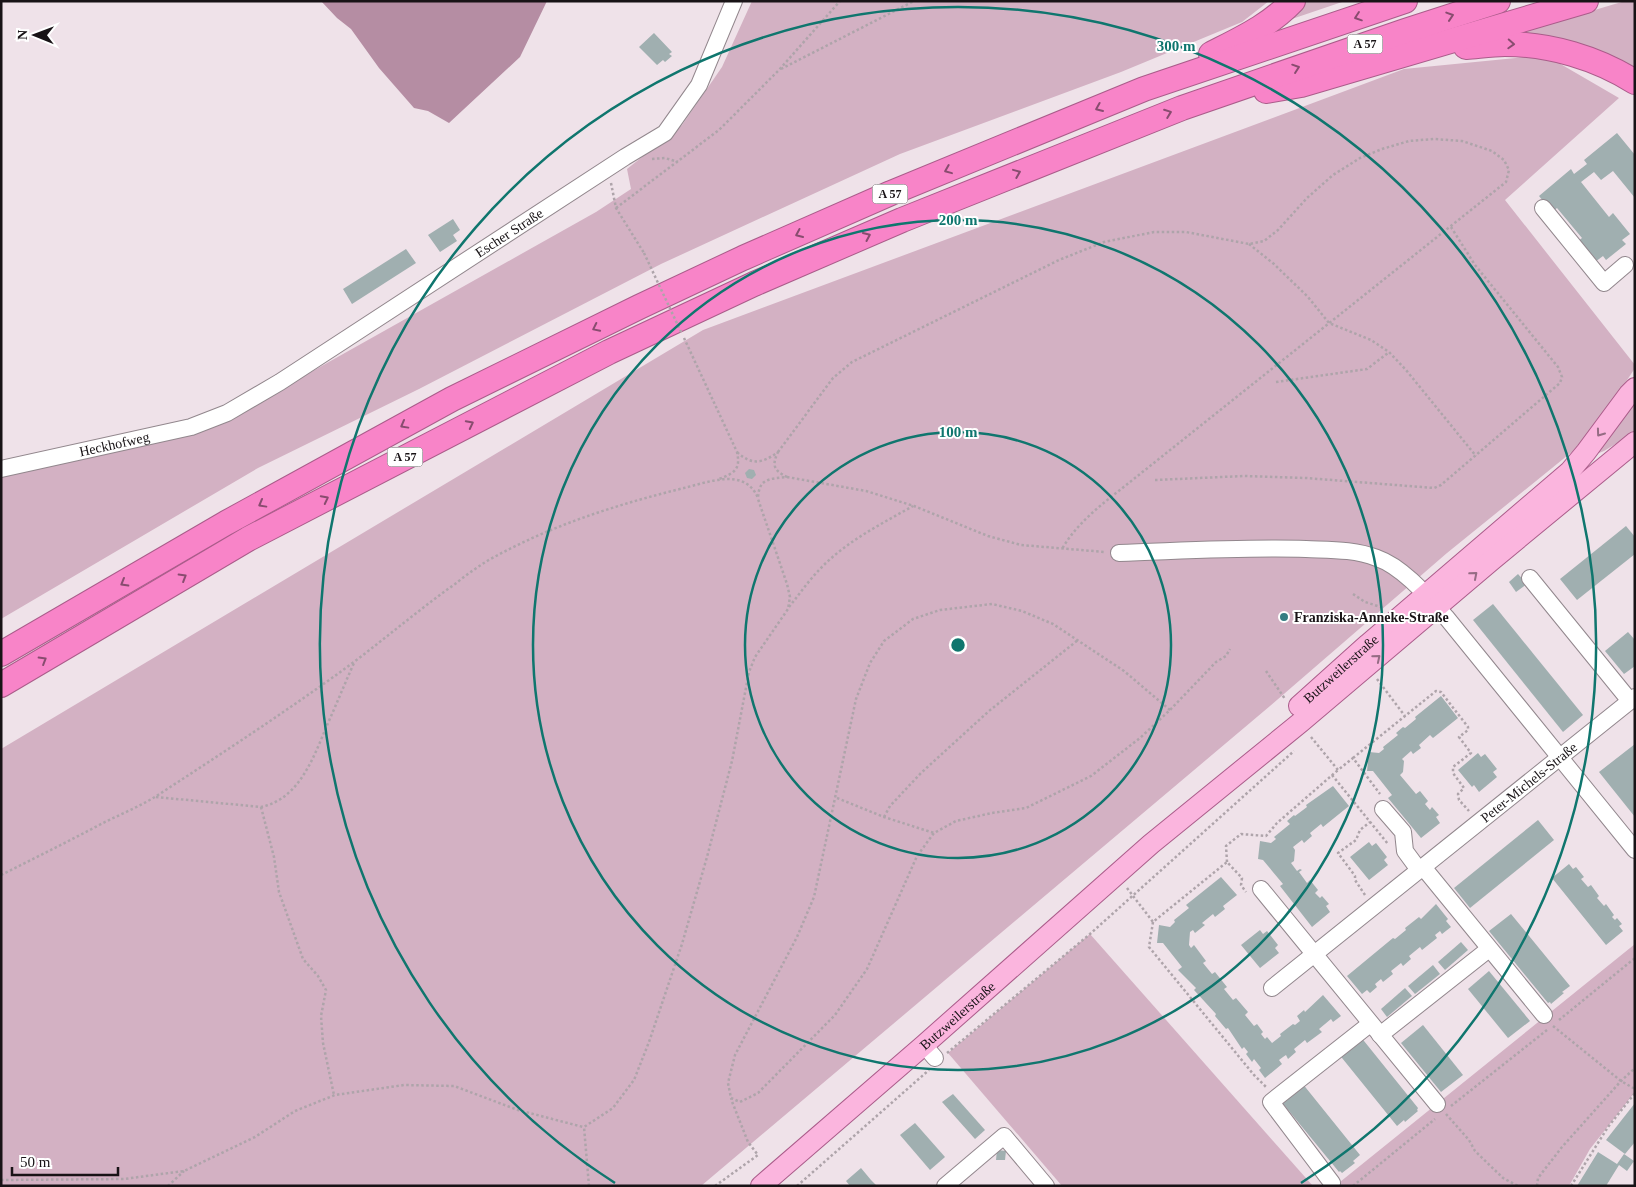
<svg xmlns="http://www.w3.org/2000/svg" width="1636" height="1187" viewBox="0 0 1636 1187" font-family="'Times New Roman',serif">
	<rect width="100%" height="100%" fill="#efe2e9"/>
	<g fill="#d3b1c3">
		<path d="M752,1H1269L1242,22L1121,72L900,154L661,264L419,389L258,468L1,619V477L229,418L596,212L631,189L627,169L682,125L722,67Z"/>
		<path d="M1303,1H1345L1283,22Z"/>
		<path d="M1625,1H1635V73L1514,34Z"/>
		<path d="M1545,55L1619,98L1505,200L1635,365V368L1589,438L1447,553L1270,706L701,1186H1V749L703,330L1404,69Z"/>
		<path d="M1635,400V432L1604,451L1599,453V451Z"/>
		<path d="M1090,934L1313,1186H1062L948,1053Z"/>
		<path d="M1635,944V1092L1590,1149L1569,1186H1335Z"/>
	</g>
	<path fill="#b58da3" d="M321,1H547L520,57L449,123L428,111L414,108L379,68L351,29L337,18Z"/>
	<g fill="#a0afb0">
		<path d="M654,33L672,52L669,54L672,56L665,62L663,60L657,65L639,47Z"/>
		<path d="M1617,133L1635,155V198L1613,171L1601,180L1594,172L1581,182L1609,217L1613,213L1630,234L1622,240L1626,244L1606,260L1603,256L1595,262L1578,241L1582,238L1557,208L1552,212L1539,196L1571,169L1574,174L1587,164L1584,160Z"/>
		<path d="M453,219L460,230L453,235L457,241L440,252L428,235Z"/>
		<path d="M406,249L416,263L352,304L343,289Z"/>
		<path d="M749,469L754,470L756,475L752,479L747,478L745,473Z"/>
		<path d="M1626,526L1635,537V554L1577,600L1560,579Z"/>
		<path d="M1518,574L1527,584L1516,592L1509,582Z"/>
		<path d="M1493,604L1583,715L1563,732L1473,620Z"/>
		<path d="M1628,632L1635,640V666L1624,674L1605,651Z"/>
		<path d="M1441,696L1458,718L1433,738L1430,735L1419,745L1421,748L1413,754L1411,751L1402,759L1404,761L1403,772L1400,775L1416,794L1420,791L1428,801L1425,804L1430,810L1432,807L1439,815L1436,817L1440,823L1421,838L1388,798L1392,795L1373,771H1367L1369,752L1379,753L1384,749L1383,747L1398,735L1396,733L1403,727L1405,728L1416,719L1415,717Z"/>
		<path d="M1635,744L1634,780L1635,817L1599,772Z"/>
		<path d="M1478,753L1481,757L1485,754L1497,769L1493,772L1497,777L1479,792L1474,785L1472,787L1458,770Z"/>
		<path d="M1333,786L1349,806L1323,827L1321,824L1310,833L1312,836L1304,843L1302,840L1293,847L1295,850L1294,861L1291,863L1297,871L1300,869L1302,870L1299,872L1307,883L1310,880L1318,890L1315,893L1320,898L1322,896L1329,904L1326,906L1330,912L1312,927L1280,886L1283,884L1263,860L1258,859L1260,841L1271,843L1276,839L1274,837L1290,824L1287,821L1294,815L1295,816L1307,807L1306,805Z"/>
		<path d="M1538,820L1554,840L1470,908L1454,888Z"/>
		<path d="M1369,842L1372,846L1376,843L1387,857L1384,860L1388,865L1369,880L1350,857Z"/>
		<path d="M1569,864L1573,869L1576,867L1584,877L1581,879L1588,887L1591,885L1599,896L1597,898L1604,906L1606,904L1614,915L1612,917L1615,920L1617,918L1622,924L1619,926L1623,931L1606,945L1552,878Z"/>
		<path d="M1221,877L1237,895L1223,906L1225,909L1215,917L1213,914L1202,923L1205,925L1195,933L1193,930L1190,932L1189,945L1191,948L1194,945L1206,961L1203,963L1212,974L1215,972L1227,987L1224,989L1233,1000L1236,998L1248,1012L1245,1015L1254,1026L1257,1024L1263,1032L1261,1034L1265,1039L1267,1037L1272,1043L1281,1036L1280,1034L1293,1024L1295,1025L1300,1021L1297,1016L1304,1010L1305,1012L1323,995L1341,1016L1333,1022L1331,1019L1319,1029L1322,1032L1307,1043L1305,1040L1294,1049L1296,1052L1288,1059L1286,1055L1283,1057L1279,1060L1282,1064L1265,1078L1259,1070L1261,1068L1254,1059L1252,1062L1246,1054L1248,1052L1244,1047L1242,1049L1228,1028L1226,1029L1215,1016L1216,1014L1194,990L1196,988L1178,970L1182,967L1163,943H1157L1159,925L1170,927L1175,922L1174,920L1189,908L1186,905Z"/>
		<path d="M1436,904L1448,919L1446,921L1451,927L1442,934L1440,931L1435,935L1437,938L1422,950L1420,947L1409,956L1411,959L1403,966L1401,963L1391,971L1393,974L1383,982L1381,979L1375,984L1377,987L1370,993L1367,990L1362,994L1347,976L1393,938L1395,939L1406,930L1405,928L1419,917L1421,919Z"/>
		<path d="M1511,914L1570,986L1562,992L1564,993L1551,1004L1550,1002L1548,1003L1489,931Z"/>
		<path d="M1260,930L1263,934L1267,931L1278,945L1275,948L1279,953L1260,968L1241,945Z"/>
		<path d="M1461,942L1468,950L1445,970L1438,962Z"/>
		<path d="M1433,965L1440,974L1415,994L1408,986Z"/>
		<path d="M1489,971L1530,1021L1508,1038L1468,989Z"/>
		<path d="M1405,988L1412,996L1387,1017L1381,1009Z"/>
		<path d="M1423,1025L1463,1075L1441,1092L1401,1043Z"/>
		<path d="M1360,1036L1418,1108L1417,1110L1418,1111L1405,1122L1404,1120L1397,1126L1338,1053Z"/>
		<path d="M1302,1083L1360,1155L1353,1161L1355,1163L1342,1173L1340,1171L1339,1172L1280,1100Z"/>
		<path d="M953,1094L985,1130L975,1139L942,1102Z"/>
		<path d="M1635,1103V1142L1625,1154L1606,1140Z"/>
		<path d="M915,1123L945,1157L930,1170L900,1135Z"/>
		<path d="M997,1150L1006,1151L1005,1160H996Z"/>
		<path d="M1598,1152L1617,1164L1624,1154L1634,1161L1627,1171L1619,1165L1606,1186H1577Z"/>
		<path d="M861,1168L871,1180L877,1186H850L846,1181Z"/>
	</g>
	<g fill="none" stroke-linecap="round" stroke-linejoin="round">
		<g stroke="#92878d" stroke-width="18">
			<g id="minor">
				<path d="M1543,208L1604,283L1625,265"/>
				<path id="s1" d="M1,469L191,427L227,413L280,382L625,157L665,133L699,85L734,1"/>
				<path d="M1119,553C1181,551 1244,547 1306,549C1330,550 1354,549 1377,558C1403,567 1428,597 1446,617L1635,850"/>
				<path d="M1530,578L1630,701"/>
				<path d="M1383,809L1403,832L1405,851L1419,870"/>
				<path d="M1423,867L1544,1015"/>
				<path d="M1261,889L1437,1104"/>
				<path id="s2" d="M1272,988L1635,697"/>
				<path d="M1380,1035L1489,949"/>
				<path d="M924,1045L935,1058"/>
				<path d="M1332,1183L1271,1102L1370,1024"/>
				<path d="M945,1186L1004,1136L1046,1186"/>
			</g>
		</g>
		<g stroke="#aa5c8a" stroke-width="22">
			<g id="major">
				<path id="s3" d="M1299,706L1368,644L1570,471L1586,452L1629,394L1635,388"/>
				<path id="s4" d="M761,1186L924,1045L1151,844L1301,722L1492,560L1635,442"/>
			</g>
		</g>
		<g stroke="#aa5c8a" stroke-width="26">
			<g id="highway">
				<path d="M1466,47C1479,46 1493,44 1505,44C1550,44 1597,58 1635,82"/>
				<path d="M1211,54C1242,38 1269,26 1293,1"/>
				<path d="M1266,91L1301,85L1586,1"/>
				<path d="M1,654L226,523L452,399L639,307L743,258L891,193L1144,89L1405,1"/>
				<path d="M1,685L248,539L609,352L754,284L902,220L1182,108L1405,31L1498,1"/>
			</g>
		</g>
		<g stroke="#aea4aa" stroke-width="2.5" stroke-dasharray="2.5 2.5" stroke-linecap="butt">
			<path d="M781,69L914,1"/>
			<path d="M652,159L665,158L678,162"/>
			<path d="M611,183L616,208L644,253"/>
			<path d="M616,208L719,130L779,70L840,1"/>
			<path d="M1249,244L1274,264L1308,297L1329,323L1371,340L1389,352L1406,370L1476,456"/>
			<path d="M684,338L737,452C741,470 734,473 719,479"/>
			<path d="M1276,382L1367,369L1388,353"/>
			<path d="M778,452L833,378L852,362L1059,260L1104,242L1154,232H1186L1249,244L1264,241L1278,230L1307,198L1333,175L1360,158L1382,149L1409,141L1434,139L1462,141L1492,151L1504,160L1509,170L1506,182L1130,482C1105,502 1078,521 1062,549"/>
			<path d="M787,477L866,491L914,506L988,536L1021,545L1105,552"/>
			<path d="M1155,480L1244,476L1306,478L1434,488L1441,485L1560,383L1562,377L1558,367L1475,265L1451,227"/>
			<path d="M1353,594L1365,602L1384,608"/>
			<path d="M789,607C801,592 812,576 826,563C851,539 883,523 913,506"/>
			<path d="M1266,671L1285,699"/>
			<path d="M1377,679L1405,716"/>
			<path d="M1170,710L1124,671L1053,624L1022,611L992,604L940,610L913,619L884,641L870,663L856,699L814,897L797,937L735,1055L728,1083L731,1098L740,1102L758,1093L835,1015L867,969L917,856L934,833L956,821L992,813L1026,808L1091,776L1140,738L1170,710L1216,662L1226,656L1230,649"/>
			<path d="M1311,737L1338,770L1353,758L1380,794"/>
			<path d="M1353,758L1436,691L1441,692L1468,727V730L1459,737L1471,753L1453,767V773L1464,788L1458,794L1459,800L1469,811"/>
			<path d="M1332,775L1388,844"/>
			<path d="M156,797L261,807C300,799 314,756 328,723C337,703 345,683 354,663"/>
			<path d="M837,798L884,817L934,833"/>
			<path d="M261,807L274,857L279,892L303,959L318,976L326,990L321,1016L323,1043L334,1095"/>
			<path d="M884,817L890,806L921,773L989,711L1078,640"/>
			<path d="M1227,862L1226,846L1241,834L1266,836L1277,823L1338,770"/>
			<path d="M1,875C35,858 69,841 103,823C121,814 141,806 158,795C224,752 290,709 354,662C388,636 420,609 455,584C465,576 476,568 487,561C549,526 615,505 684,488C709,482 745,467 758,498C759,478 769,479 787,477C773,470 772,465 778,452C763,463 752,466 737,452"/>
			<path d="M1127,888L1153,922L1227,862L1242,878L1241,885L1246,892"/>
			<path d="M1365,895L1355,880V876L1338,853L1356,840L1360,830L1370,822"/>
			<path d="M1153,922L1149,947L1254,1075L1267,1088"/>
			<path d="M1559,1020L1635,958"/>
			<path d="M1553,1026L1621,1081L1635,1089"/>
			<path d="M947,1053L1090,934L1294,751"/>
			<path d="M1451,1106L1547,1030"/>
			<path d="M1446,1114L1469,1140L1475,1151L1503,1178L1518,1186"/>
			<path d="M1,1180L124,1179L184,1171L255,1137L295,1111L335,1095L404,1085L454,1086L518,1110L583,1127"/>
			<path d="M168,1186L184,1171"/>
			<path d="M589,1186L584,1127L613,1108L634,1080L649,1042L682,944L707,857L732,761L749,672L755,657L788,609L790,597L787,584L758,499"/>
			<path d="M715,1186L758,1155L748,1142L731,1099"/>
			<path d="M797,1186L929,1070"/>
			<path d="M1353,1186L1435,1119"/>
			<path d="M1537,1186L1538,1178L1562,1147L1621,1081L1635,1068"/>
			<path d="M1571,1186L1608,1127L1635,1093"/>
		</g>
		<use href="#minor" stroke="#fff" stroke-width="16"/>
		<use href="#major" stroke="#fbb5de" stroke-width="20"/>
		<use href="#highway" stroke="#f884c8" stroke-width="24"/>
		<path stroke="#aea4aa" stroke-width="2.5" stroke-dasharray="2.5 2.5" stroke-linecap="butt" d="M644,253L682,334"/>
	</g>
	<defs><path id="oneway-chevron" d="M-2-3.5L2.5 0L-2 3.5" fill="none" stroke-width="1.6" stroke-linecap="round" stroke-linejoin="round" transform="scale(1.25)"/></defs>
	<g stroke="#884c6f">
		<use href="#oneway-chevron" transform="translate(1450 16) rotate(-18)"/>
		<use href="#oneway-chevron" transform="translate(1358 17) rotate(161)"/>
		<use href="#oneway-chevron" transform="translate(1511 44) rotate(3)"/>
		<use href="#oneway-chevron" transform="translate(1296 68) rotate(-19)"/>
		<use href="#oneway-chevron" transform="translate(1099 108) rotate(157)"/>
		<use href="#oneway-chevron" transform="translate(1168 113) rotate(-21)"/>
		<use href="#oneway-chevron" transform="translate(948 170) rotate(158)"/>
		<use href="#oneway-chevron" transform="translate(1017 173) rotate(-22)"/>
		<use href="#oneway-chevron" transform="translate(799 234) rotate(156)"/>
		<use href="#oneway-chevron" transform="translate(867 236) rotate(-24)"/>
		<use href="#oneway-chevron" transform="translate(596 328) rotate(154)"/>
		<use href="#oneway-chevron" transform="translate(470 424) rotate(-27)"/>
		<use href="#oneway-chevron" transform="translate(404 425) rotate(151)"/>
		<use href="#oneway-chevron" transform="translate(325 499) rotate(-27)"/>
		<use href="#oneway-chevron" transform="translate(262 504) rotate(151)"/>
		<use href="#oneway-chevron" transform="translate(183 577) rotate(-31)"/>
		<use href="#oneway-chevron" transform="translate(124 583) rotate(150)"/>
		<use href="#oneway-chevron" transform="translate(43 660) rotate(-31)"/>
	</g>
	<g stroke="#956c84">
		<use href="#oneway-chevron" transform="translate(1600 433) rotate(126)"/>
		<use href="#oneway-chevron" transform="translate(1474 575) rotate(-41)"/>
		<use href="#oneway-chevron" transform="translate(1377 658) rotate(-40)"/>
	</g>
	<g fill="none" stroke="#0f766e" stroke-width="2.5">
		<circle cx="958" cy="645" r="213"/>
		<circle cx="958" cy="645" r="425"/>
		<path d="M615 1183A638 638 0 1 1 1301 1183"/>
	</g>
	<circle fill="#347d82" stroke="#fff" stroke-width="2" cx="1284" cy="617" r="5"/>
	<g text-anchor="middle" stroke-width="4" stroke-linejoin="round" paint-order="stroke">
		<g fill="#fff" stroke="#5d5a5c" stroke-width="1">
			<rect x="1347.5" y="34.5" width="35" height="19" rx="4"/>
			<rect x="872.5" y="184.5" width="35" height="19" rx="4"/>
			<rect x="387.5" y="447.5" width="35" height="19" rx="4"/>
		</g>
		<g font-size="12" font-weight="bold" fill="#181316">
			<text x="1365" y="48">A 57</text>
			<text x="890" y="198">A 57</text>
			<text x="405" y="461">A 57</text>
		</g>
		<g font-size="14" fill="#181316" stroke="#fff">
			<text dy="5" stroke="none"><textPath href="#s1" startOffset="568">Escher Straße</textPath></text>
			<text dy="5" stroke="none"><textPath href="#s1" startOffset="116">Heckhofweg</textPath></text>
			<text dy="5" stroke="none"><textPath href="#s3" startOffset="56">Butzweilerstraße</textPath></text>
			<text dy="5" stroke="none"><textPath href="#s2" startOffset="329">Peter-Michels-Straße</textPath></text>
			<text dy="5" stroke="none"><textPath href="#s4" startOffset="260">Butzweilerstraße</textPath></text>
		</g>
		<g font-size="14" font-weight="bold" fill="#181316" stroke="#fff" text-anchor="start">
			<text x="1294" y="622">Franziska-Anneke-Straße</text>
		</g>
	</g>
	<circle cx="958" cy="645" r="8" fill="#0f766e" stroke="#fff" stroke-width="2.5"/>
	<g font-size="15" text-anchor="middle" font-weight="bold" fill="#0f766e" stroke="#fff" stroke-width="4" stroke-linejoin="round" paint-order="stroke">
		<text x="1176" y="51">300 m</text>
		<text x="958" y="225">200 m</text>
		<text x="958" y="437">100 m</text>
	</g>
	<rect width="1636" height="1187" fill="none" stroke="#181316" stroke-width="5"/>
	<g transform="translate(35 35) rotate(271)" stroke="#ffffff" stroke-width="4" paint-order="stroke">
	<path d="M0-4L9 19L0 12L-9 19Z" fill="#181316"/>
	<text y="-8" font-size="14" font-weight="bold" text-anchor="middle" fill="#181316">N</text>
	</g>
	<path d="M12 1167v8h106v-8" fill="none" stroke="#181316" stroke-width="2.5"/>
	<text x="20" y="1167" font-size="15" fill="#181316" stroke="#ffffff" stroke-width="4" paint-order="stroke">50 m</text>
</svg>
